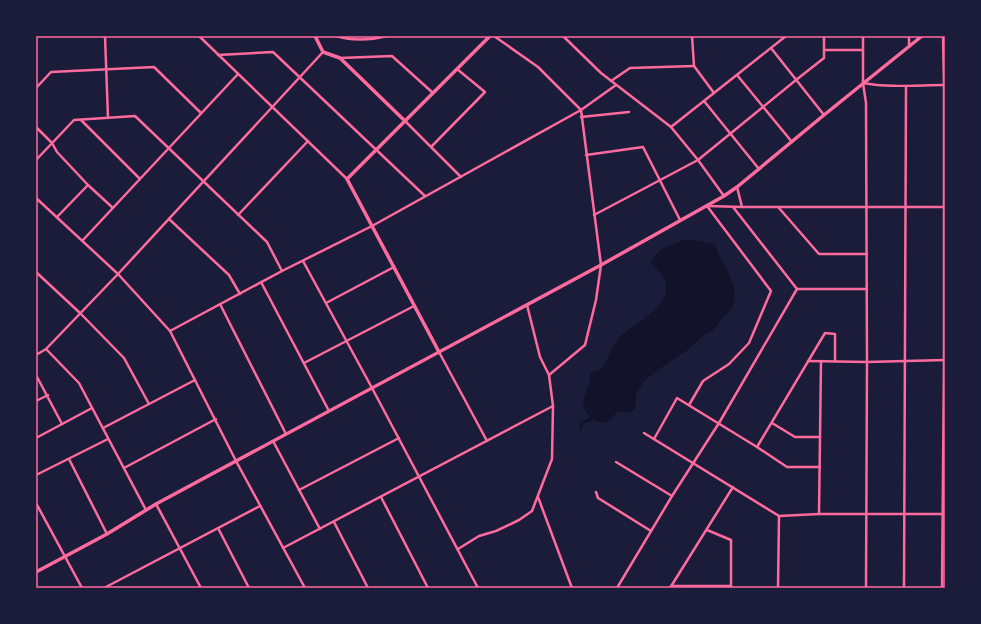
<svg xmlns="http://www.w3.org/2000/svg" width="981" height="624" viewBox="0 0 981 624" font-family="'Sofia Sans Condensed',sans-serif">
	<rect width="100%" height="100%" fill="#1b1b3a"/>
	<path fill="#12122b" d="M687,239L715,244L720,259L728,270L735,292L733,306L712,331L704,335L685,352L666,364L644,381L636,395L635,410L627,413L618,411C613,416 607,425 599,422C596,421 597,420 593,420C590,421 587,423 584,423L581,431L579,426L581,422L589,418V415C575,400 592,391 590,373L602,369C609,357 612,344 622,335C638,320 673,307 665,280C663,274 655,268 651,263C655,248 674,244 687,239Z"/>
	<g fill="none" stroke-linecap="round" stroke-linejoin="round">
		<g stroke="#ff6b9d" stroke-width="2.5">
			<path d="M105,36L108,118"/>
			<path d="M199,36L347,179"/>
			<path d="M336,36C352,41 371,40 387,36"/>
			<path d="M494,36L538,67L581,110L601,265L596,300L585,345L549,375"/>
			<path d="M563,36L601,73L671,127L698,160L724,196"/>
			<path d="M692,36L694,66L714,93"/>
			<path d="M863,36V83"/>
			<path d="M909,36V46"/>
			<path d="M771,48L824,115"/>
			<path d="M824,50H863"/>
			<path d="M218,55L273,52L425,196"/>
			<path d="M340,58L392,56L433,93"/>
			<path d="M737,75L792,142"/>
			<path d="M611,81L630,68L694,66"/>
			<path d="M36,88L51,72L154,67L201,113"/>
			<path d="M704,101L759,169"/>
			<path d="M581,117L629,112"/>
			<path d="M81,120L140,179"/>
			<path d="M405,121L461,177"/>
			<path d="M36,127L52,143L57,152L88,185L113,208"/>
			<path d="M671,127L786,36"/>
			<path d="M431,147L485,92L457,69"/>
			<path d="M586,155L643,147L680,220"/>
			<path d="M36,160L74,120L135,116L267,242L282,271"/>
			<path d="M737,187L742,207"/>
			<path d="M36,198L118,274L170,331L236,461L305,588"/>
			<path d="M708,206L742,207H945"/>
			<path d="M779,208L819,254H867"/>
			<path d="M238,215L308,141"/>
			<path d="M594,215L698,160L796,80L824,58V36"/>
			<path d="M57,217L88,185"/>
			<path d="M169,219L229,275L240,294"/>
			<path d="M83,240L238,74"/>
			<path d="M303,261L372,388L478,588"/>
			<path d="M36,272L80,313L124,358L149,404"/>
			<path d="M261,282L329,411"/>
			<path d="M797,289H866"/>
			<path d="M326,303L394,267"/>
			<path d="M220,304L286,434"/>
			<path d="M170,331L282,271L372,226L581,110L616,85"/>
			<path d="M46,349L79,383L146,510"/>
			<path d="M439,352L487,441"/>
			<path d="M36,355L46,349L118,274L323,52"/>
			<path d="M808,361L867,362L945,360"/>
			<path d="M304,363L414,306"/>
			<path d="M36,375L62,424"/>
			<path d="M36,401L48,395"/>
			<path d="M689,405L703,381L729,364L749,343L771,291L707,206"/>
			<path d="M772,423L795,437H820"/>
			<path d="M103,428L195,380"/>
			<path d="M644,433L779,516L819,514H945"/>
			<path d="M36,438L92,408"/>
			<path d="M654,439L677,398L757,447L787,467H820"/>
			<path d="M273,441L320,529"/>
			<path d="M757,447L825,333L835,334V361"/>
			<path d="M69,459L107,534"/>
			<path d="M616,462L672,496"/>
			<path d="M124,468L216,419"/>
			<path d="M36,475L108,439"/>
			<path d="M299,490L399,438"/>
			<path d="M596,492L598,498L651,531"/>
			<path d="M381,497L428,588"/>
			<path d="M538,497L572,588"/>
			<path d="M36,503L82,588"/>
			<path d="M156,504L201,588"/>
			<path d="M819,514L821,361"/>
			<path d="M334,522L368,588"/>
			<path d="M218,528L249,588"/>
			<path d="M707,530L731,540V588"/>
			<path d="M283,548L553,406"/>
			<path d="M458,549L479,536L496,531L519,520L532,511L552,459L553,406L549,375L540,357L527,305"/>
			<path d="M671,586H731"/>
			<path d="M104,588L260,506"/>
			<path d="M617,588L672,496L719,423L797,289L733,207"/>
			<path d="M670,588L733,487"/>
			<path d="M778,588L779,516"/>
			<path d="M866,588L867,362L866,103L863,83C890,88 918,85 945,85"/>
			<path d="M904,588L906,86"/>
			<path d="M942,588L944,360V85L943,36"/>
		</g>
		<g stroke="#ff6b9d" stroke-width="3.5">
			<path d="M315,36L323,52L340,58L405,121"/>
			<path d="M439,352L347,179L490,36"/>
			<path d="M36,572L107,534L156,504L601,265L724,196L737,187L824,115L922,36"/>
		</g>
	</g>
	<rect width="981" height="624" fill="none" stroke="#1b1b3a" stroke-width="74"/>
	<rect x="37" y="37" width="907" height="550" fill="none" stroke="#ff6b9d" stroke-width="1.5"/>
</svg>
